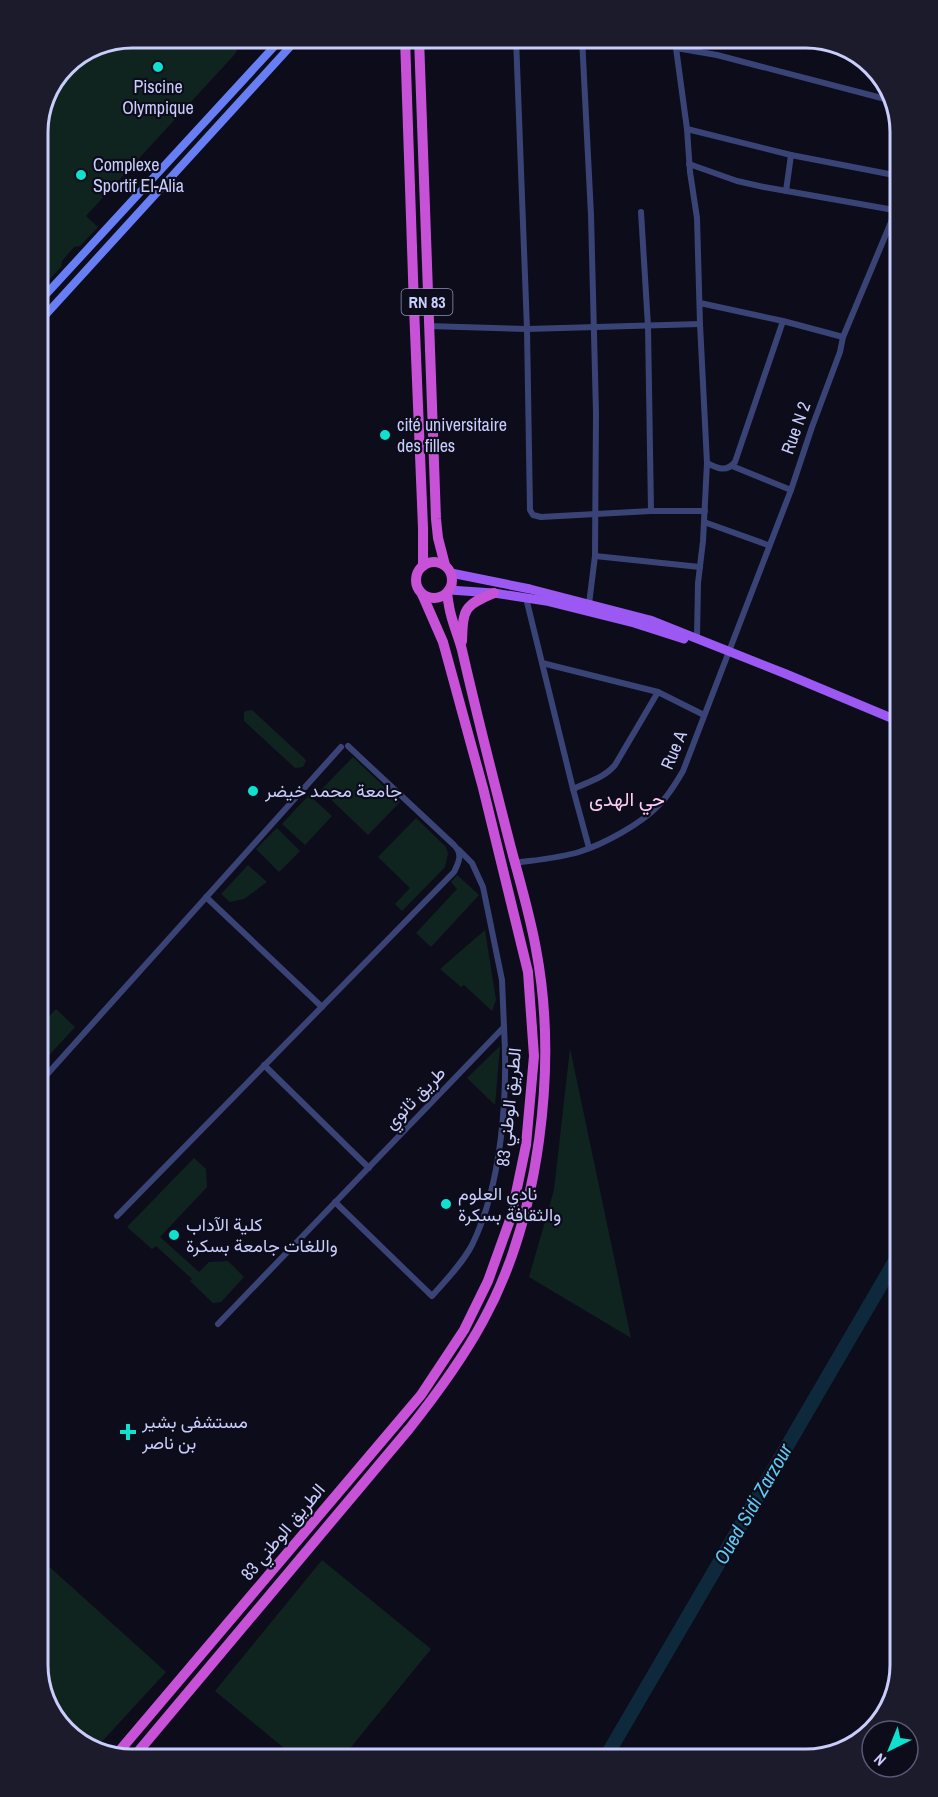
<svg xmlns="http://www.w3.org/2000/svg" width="938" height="1797" viewBox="0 0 938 1797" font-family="'Archivo Narrow',Vazirmatn,sans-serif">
	<rect width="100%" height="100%" fill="#0c0c1a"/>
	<g fill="#10241f">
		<path d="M132,38H243L235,54L86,216L98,227L80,246L74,247L62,261L61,267L38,292V126L65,65Z"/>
		<path d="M252,710L304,758L306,761L303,767L295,768L244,721V713L246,711Z"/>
		<path d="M353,757L400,802L368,835L321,790Z"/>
		<path d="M309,795L332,816L305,845L282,824Z"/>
		<path d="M416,818L446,847L448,854L445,867L402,911L395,904L410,888L378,857Z"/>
		<path d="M277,828L300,851L279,872L256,849Z"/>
		<path d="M248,865L267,882L244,899L230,902L221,894Z"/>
		<path d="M457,875L479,895L431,947L416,933L457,889L451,882Z"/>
		<path d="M485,930L496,1000L492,1011L464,985L461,987L440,969Z"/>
		<path d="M56,1009L75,1027L42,1063V1024Z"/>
		<path d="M500,1046L495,1105L467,1078Z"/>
		<path d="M570,1048L631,1338L529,1277L554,1190Z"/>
		<path d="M194,1158L206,1169L207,1187L160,1237L199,1272L209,1262L228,1261L244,1277L221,1302L213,1303L190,1281L192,1279L156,1246L152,1249L127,1227Z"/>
		<path d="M322,1560L431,1649L343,1757L296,1758L215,1691Z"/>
		<path d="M44,1562L166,1672L96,1748L75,1740L45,1701Z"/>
	</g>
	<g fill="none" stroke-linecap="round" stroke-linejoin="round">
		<path stroke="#0e293c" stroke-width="14" d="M607,1755L899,1254"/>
		<g stroke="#3a4376" stroke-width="6">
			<path d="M516,38L527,329L530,510L533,515L541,517L651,511H705"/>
			<path d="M582,38L591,215L596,413L595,556L589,604"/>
			<path d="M676,38V48L687,129L690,172L697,218L700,324L707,463L703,541L698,583L697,638"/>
			<path d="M676,48L717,55L893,101"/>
			<path d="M687,129L791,155L894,175"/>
			<path d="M689,164L737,181L764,187L894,210"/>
			<path d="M786,191L791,155"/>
			<path d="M641,212L648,326L651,511"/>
			<path d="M700,303L783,321L843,337"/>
			<path d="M428,326L527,329L700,324"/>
			<path d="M707,463C717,468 726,473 735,462L783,321"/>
			<path d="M732,466L791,490"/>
			<path d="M704,522L768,545"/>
			<path d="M595,556L700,567"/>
			<path d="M526,598L573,789L589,848"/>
			<path d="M542,663L658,692L704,715"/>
			<path d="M573,789C588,782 604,778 615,765L658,692"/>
			<path d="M515,863C536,860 559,858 579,852C604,844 641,824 659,805C669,795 676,783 683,771L791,490L812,427L840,352L843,337L894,215"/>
			<path d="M206,897L322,1007"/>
			<path d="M264,1065L369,1168"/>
			<path d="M42,1080L341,747"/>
			<path d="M335,1202L432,1296C446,1280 462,1264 472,1245C502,1184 508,1095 504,1027"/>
			<path d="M117,1216L454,872C459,862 463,854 454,845L348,746"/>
			<path d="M218,1324L504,1027L502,980L483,887L472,863L459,850"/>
		</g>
		<g stroke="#677ef4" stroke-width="8">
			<path d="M38,303L282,38"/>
			<path d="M39,322L298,38"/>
		</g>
		<g stroke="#9c58f3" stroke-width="9">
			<path d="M451,573L530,589L650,620L786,674L896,720"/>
			<path d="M449,590L494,593L546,601L634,623L684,639"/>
		</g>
		<g stroke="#c752d7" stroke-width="10">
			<path d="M405,38L414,307L423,528V566"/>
			<path d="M419,38L436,519L438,538L445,565"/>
			<circle cx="434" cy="580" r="18"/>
			<path d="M462,641C463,609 464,605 494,593"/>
			<path d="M116,1755L421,1395L464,1330L488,1281L511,1217L526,1145L534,1056L528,972L483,788L443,642L422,594"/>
			<path d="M132,1759L409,1429C436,1395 462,1360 483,1321C540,1217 558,1065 536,949C530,915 520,882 511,848C494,782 477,716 462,650C459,638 454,627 451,615C449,608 448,600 447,593"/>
		</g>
	</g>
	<g fill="#10e0ce" stroke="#0c0c1a" stroke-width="2">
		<circle cx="158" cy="67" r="6"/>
		<circle cx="81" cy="175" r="6"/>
		<circle cx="385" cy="435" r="6"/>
		<circle cx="253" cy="791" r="6"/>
		<circle cx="446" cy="1204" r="6"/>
		<circle cx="174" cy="1235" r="6"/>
		<path d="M125 1423h6v6h6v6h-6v6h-6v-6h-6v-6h6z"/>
	</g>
	<g text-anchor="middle" stroke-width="4.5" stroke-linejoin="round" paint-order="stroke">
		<rect fill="#0c0c1a" stroke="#9093b8" stroke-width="1.5" x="401.5" y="289" width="51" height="26" rx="4.5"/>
		<g font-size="16" font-weight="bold" fill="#c9cdfb">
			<text x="427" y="308">RN 83</text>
		</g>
		<g font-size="18" fill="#c9cdfb" stroke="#0c0c1a" text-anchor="start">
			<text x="158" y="93" text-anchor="middle">Piscine<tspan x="158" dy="21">Olympique</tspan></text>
			<text x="93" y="171">Complexe<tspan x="93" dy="21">Sportif El-Alia</tspan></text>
			<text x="397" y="431">cité universitaire<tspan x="397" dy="21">des filles</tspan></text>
			<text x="265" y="797">جامعة محمد خيضر</text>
			<text x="458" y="1200">نادي العلوم<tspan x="458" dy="21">والثقافة بسكرة</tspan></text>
			<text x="186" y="1231">كلية الآداب<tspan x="186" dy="21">واللغات جامعة بسكرة</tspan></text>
			<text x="142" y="1428">مستشفى بشير<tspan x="142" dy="21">بن ناصر</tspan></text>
		</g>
		<g font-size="18" fill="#c9cdfb" stroke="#0c0c1a">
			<text transform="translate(796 428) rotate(-70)" y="6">Rue N 2</text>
			<text transform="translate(674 750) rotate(-67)" y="6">Rue A</text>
			<text transform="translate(415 1098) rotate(-46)" y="6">طريق ثانوي</text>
			<text transform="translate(509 1107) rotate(-84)" y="6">الطريق الوطني 83</text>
			<text transform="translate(283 1532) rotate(-50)" y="6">الطريق الوطني 83</text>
		</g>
		<g font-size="20" fill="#fbcbf3" stroke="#0c0c1a">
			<text x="627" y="806">حي الهدى</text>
		</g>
		<g font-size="20" font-style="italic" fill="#5fcaf3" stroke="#0c0c1a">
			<text transform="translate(753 1504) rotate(-60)" y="7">Oued Sidi Zarzour</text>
		</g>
	</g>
	<path d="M0 0H938V1797H0ZM132 48H806A84 84 0 0 1 890 132V1665A84 84 0 0 1 806 1749H132A84 84 0 0 1 48 1665V132A84 84 0 0 1 132 48Z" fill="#1b1b2c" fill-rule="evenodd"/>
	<path fill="none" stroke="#c9cdfb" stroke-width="3" d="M132 48H806A84 84 0 0 1 890 132V1665A84 84 0 0 1 806 1749H132A84 84 0 0 1 48 1665V132A84 84 0 0 1 132 48Z"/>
	<g transform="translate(890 1749) rotate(223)"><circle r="28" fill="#0c0c1a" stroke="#585974" stroke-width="1.5"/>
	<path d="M0-4.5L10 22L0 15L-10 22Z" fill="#10e0ce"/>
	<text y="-9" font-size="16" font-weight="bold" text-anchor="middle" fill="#c9cdfb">N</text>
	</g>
</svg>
